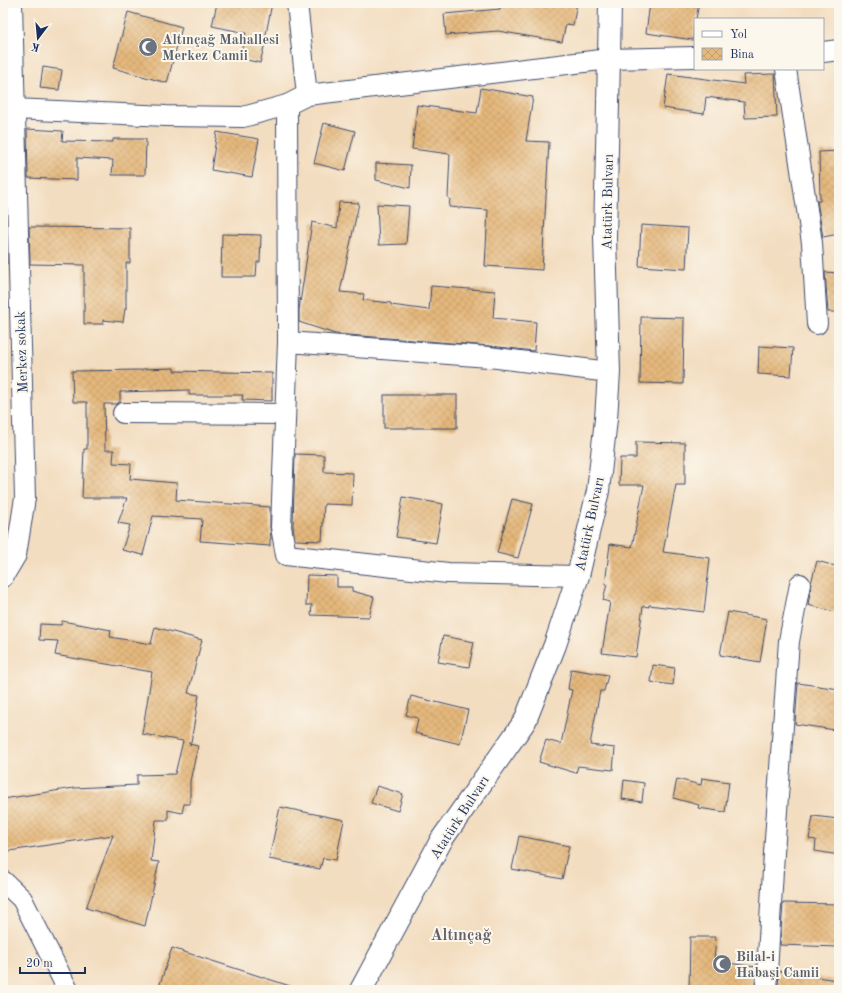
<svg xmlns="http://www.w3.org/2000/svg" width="842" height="993" viewBox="0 0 842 993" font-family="'Old Standard TT',serif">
	<defs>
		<pattern id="building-cross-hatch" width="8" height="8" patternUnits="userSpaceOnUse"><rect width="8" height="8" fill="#e5b87c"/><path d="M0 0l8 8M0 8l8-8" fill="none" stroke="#c49e6e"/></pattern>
	</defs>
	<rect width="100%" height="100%" fill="#fbf7ec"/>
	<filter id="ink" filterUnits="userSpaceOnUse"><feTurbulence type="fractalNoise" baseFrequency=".025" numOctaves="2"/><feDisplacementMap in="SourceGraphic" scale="8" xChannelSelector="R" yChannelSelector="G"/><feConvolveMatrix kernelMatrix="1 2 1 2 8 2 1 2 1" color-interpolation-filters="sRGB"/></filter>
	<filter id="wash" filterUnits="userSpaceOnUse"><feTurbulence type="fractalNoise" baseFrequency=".012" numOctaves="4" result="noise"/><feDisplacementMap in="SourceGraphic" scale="16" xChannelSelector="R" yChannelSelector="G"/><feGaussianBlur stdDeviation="0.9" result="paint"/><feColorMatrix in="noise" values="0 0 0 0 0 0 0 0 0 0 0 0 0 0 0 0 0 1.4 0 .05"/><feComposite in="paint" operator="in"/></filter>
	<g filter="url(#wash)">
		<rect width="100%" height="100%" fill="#f3ddc0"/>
		<g id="blocks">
			<g fill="url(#building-cross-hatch)">
				<path d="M217,3H272L265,39H266L260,63L239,58L246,33L212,26Z"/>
				<path d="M500,3H577L573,25L566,24L562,42L498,31L446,35L444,14L500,9Z"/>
				<path d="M650,3H699L696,19H695L693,40L646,33Z"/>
				<path d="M128,12L182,27L167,83L113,68Z"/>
				<path d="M43,67L62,70L59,90L40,88Z"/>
				<path d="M668,74L744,84L743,75L775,74L777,117L745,118L744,102L706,97L704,114L663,108Z"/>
				<path d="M481,88L533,97L526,141L549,142L542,270L485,266L488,210L449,207L450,199L448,198L450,154L412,149L417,105L477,113Z"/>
				<path d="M324,123L355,131L345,171L314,163Z"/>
				<path d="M27,129L63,131L62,141L113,142V139H146L145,175H112L113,160L77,158V180L28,178Z"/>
				<path d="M217,132L259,139L252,177L211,170Z"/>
				<path d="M839,151V234L823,237L817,201H820L819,152Z"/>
				<path d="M376,163L411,165L410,188L376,180Z"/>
				<path d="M339,202L359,203L340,292L364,294L363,300L391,303V305L429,310L431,286L495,291L493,318L536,322L534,351L490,346L335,334L299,322V310L312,222L337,228Z"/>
				<path d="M377,204L409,206L406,244L379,245Z"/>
				<path d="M641,225L688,228L686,269L639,266Z"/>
				<path d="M3,227H6L7,264H3Z"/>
				<path d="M29,227L130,228V263H126V309H125L123,322L103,320V324H84V265L30,264Z"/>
				<path d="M222,234L261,235L260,262H257L256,277H221Z"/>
				<path d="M825,272L839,273V312H828Z"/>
				<path d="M641,317L684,318L683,384L640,383Z"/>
				<path d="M759,346L793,348L791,376L758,374Z"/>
				<path d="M174,368V371L272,373V401L242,400L243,395H189V390L120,392V402L116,404H104L105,450H114L113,463L131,464L130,479L177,483L176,500L270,507V527L271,539H270V546L200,541L202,519L153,516L143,555L122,550L130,525L118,523L127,498H82L84,449H87V402H73L72,371L142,370V369Z"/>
				<rect x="384" y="395" width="73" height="33"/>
				<path d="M636,442L685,443V485H676L663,552L710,558L704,612L649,605V607L643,606L636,657L602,653L610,602L603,600L607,584H605L610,544L632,547L644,485H619L620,458H636Z"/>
				<path d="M295,454L324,455V472L353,473L352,505L324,504L322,541L295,540L293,526Z"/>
				<path d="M403,497L443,504L436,543L396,537Z"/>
				<path d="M512,499L533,504L518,558L497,553Z"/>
				<path d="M817,561L839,567V613L808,605L811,586V583Z"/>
				<path d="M307,575L337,576V587H352V591L374,597L369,617L311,615L312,605H306Z"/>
				<path d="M728,612L767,619L760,662L720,655Z"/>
				<path d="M62,621L111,630L110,637L151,644L155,627L202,640L188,693L199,695L191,742H189V744L198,746L190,781V804H184L182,813L168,810V820H156L151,861L159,862L145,926L86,908L113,835L3,852V799L74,788L137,785V775L175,774L183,741L142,734L152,672L55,655L58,641L39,640L40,624L61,625Z"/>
				<path d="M443,636L474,642L469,667L438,662Z"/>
				<path d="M653,665L675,668L673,685L651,682Z"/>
				<path d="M571,669L608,675L604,691H600L590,745L615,748L613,770L578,766L576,773L539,762L546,740L561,744L572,690L568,689Z"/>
				<path d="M798,683L839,689V701L835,730L795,724Z"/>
				<path d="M411,696L468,710L460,744L415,733L418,718L406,715Z"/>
				<path d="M702,778L729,782L725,812L698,808L699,805L673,798L677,779L701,785Z"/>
				<path d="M624,780L644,783L642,802L622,799Z"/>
				<path d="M377,786L403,794L398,811L371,803Z"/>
				<path d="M280,807L344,820L336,860L323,858L320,869L269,859Z"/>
				<path d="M813,816L839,819V855L815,851L816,840L809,839Z"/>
				<path d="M519,836L569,846L562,879L512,869Z"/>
				<path d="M783,903L839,904V947L780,945Z"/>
				<path d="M690,937H716L714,961L756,967L755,990H689Z"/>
				<path d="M172,948L290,986L289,990H158Z"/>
				<path d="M779,971L836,980L835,990H778Z"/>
			</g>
		</g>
	</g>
	<g filter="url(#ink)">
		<use href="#blocks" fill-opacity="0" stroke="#3b496d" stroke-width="1"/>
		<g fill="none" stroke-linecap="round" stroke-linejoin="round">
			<g stroke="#3b496d" stroke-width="22">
				<g id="minor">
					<path d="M297,3L307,95"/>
					<path d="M823,52L839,50"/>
					<path d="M786,69L812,243L817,324"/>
					<path d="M287,105L288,342L281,527L286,555L448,573L578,576"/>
					<path d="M3,107L14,109L166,116L243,117L287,105L307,95L609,59L695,57"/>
					<path d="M288,342L489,357L609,372"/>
					<path d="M123,413L285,414"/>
					<path d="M3,577L16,555L25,498L12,3"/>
					<path d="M3,881L22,899L68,990"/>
					<path d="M766,990L774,853L789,641L800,584"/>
				</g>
			</g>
			<g stroke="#3b496d" stroke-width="24">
				<path id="secondary" d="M361,990L442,839L525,721L555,645L578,576L598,491L606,419L609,372L605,237L609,59L610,3"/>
			</g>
			<use href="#minor" stroke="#fff" stroke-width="20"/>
			<use href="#secondary" stroke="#fff" stroke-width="22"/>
		</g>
	</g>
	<defs>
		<g id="mosque-disc" transform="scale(1)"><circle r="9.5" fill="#6b7280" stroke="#fbf7ec"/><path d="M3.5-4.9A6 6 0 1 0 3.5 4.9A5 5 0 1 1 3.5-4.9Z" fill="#fff"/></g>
	</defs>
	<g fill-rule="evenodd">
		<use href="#mosque-disc" x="148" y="47"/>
		<use href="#mosque-disc" x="722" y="964"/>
	</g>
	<g text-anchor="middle" stroke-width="4" stroke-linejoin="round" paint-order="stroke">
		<g font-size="14" font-weight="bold" fill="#5b616d" stroke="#fbf7ec" text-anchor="start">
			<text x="162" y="44">Altınçağ Mahallesi<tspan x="162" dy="16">Merkez Camii</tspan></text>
			<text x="736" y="961">Bilal-i<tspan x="736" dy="16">Habaşi Camii</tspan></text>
		</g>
		<g font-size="14" fill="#1b2f5e" stroke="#fbf7ec">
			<text transform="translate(607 202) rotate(-89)" y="5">Atatürk Bulvarı</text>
			<text transform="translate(21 352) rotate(-92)" y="5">Merkez sokak</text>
			<text transform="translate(589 524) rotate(-78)" y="5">Atatürk Bulvarı</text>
			<text transform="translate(459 817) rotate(-57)" y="5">Atatürk Bulvarı</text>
		</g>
		<g font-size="16" font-weight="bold" fill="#625f68" stroke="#fbf7ec">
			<text x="461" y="940">Altınçağ</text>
		</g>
	</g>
	<rect width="842" height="993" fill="none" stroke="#fbf7ec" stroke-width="16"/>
	<rect x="694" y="18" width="130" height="52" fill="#fbf7ec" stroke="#a1a7b3"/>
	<rect x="702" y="31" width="20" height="6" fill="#ffffff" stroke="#a1a7b3"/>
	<text x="730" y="38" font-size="12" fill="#1b2f5e">Yol</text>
	<rect x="702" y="48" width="20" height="12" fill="url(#building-cross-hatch)" stroke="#a1a7b3"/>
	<text x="730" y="58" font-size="12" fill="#1b2f5e">Bina</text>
	<g transform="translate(38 38) rotate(196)" stroke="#fbf7ec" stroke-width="3" paint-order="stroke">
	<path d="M0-3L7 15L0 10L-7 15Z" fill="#1b2f5e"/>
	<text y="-6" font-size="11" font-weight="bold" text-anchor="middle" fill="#1b2f5e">K</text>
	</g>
	<path d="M20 967v6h65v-6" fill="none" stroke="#1b2f5e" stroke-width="2"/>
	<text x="26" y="967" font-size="12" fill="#1b2f5e" stroke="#fbf7ec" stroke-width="3" paint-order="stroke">20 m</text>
</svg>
